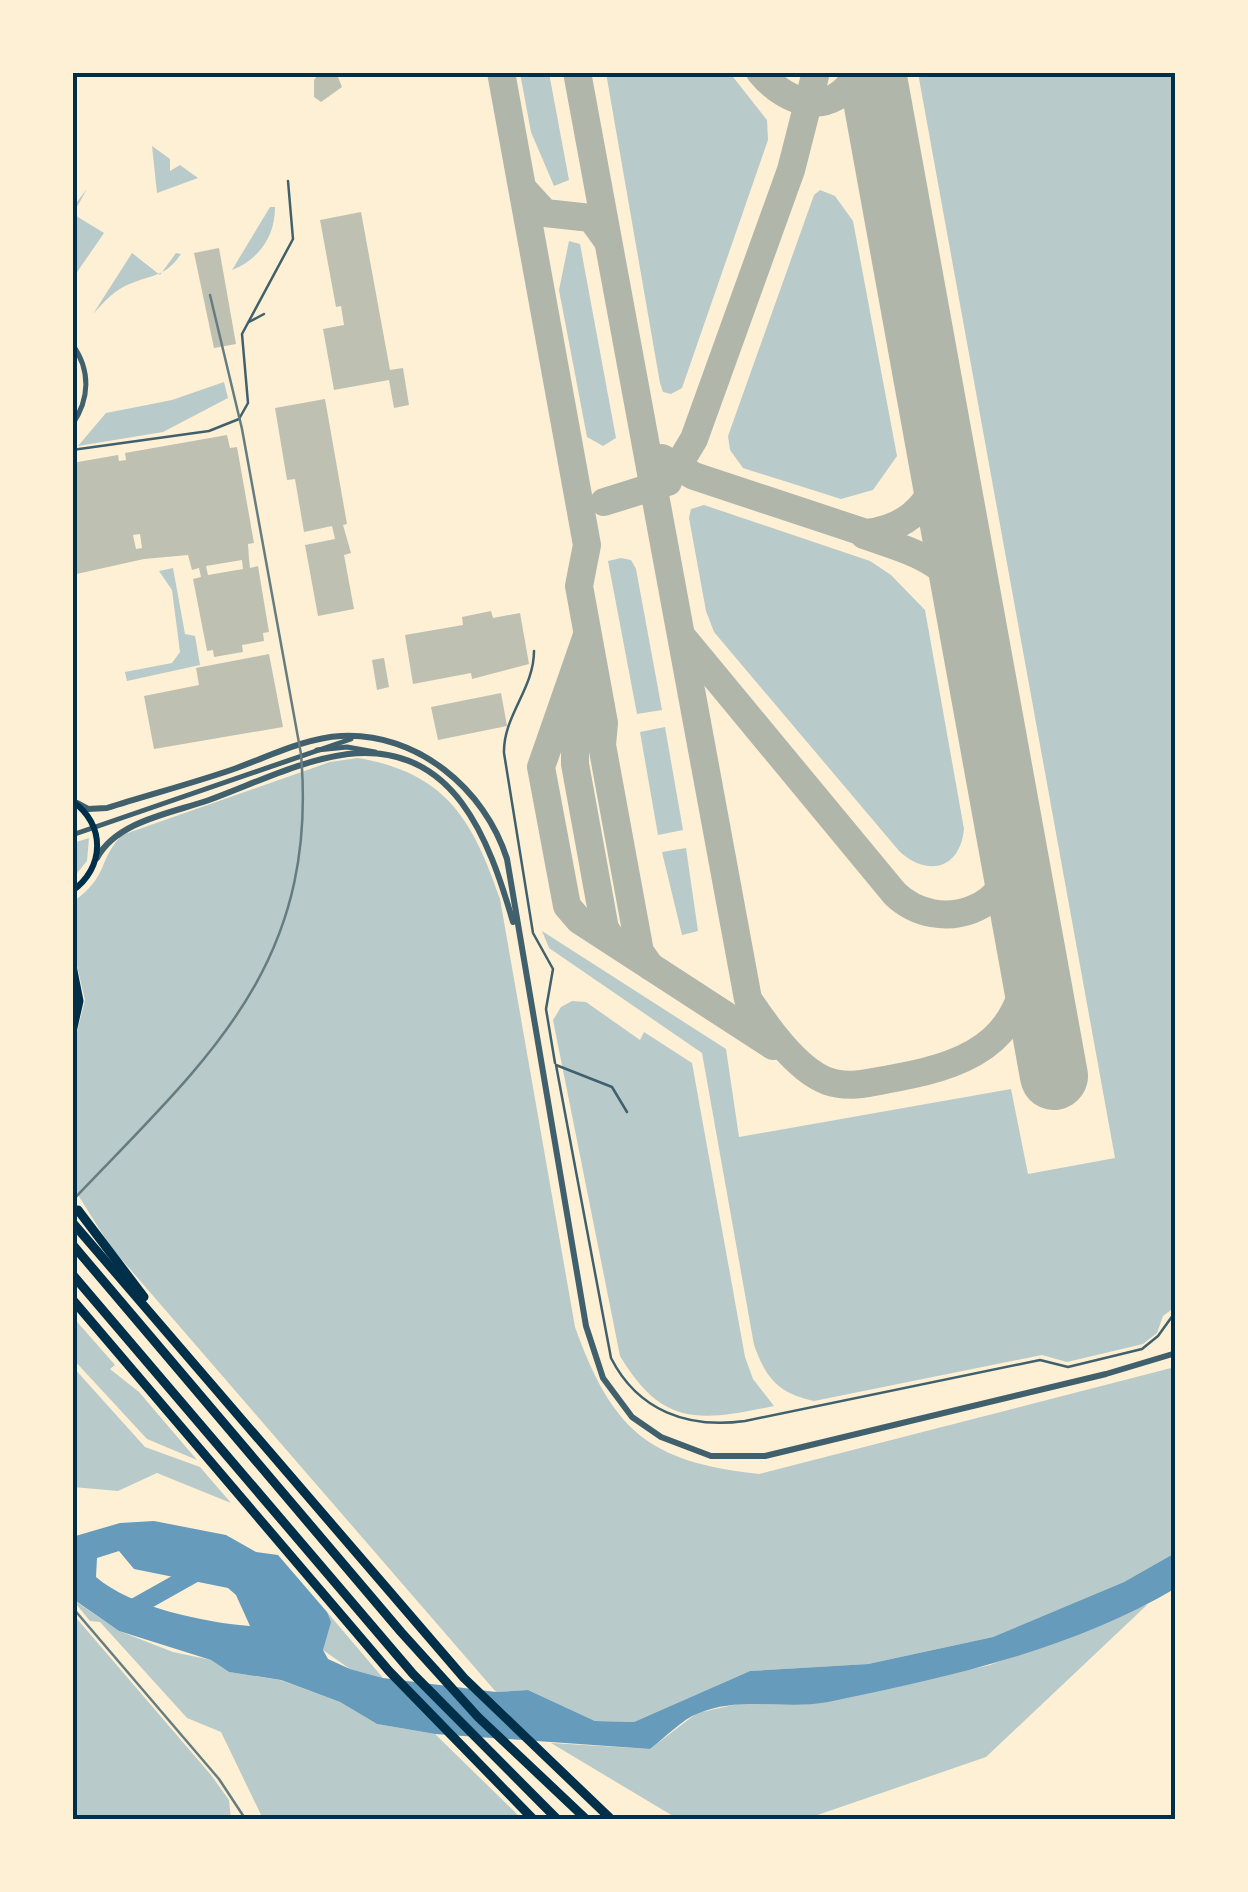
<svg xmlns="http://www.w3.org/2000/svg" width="1248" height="1892" viewBox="0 0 1248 1892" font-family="'Libre Baskerville',serif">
	<rect width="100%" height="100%" fill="#fdf0d5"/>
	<g fill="#b9caca">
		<path d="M520,73H549L569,180L554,186L531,132Z"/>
		<path d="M606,73H730L767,120L768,140L682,388L671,394L663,392L660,383Z"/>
		<path d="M918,73H1175V1307L1163,1316L1157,1333L1143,1344L1067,1362L1042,1355L814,1401C778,1393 766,1378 754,1345L702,1053L549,948L542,931L726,1049L739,1137L1011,1089L1028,1174L1115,1158Z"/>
		<path d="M152,146L170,159V171L180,165L198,178L157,193Z"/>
		<path d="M87,189L73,214L104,233L73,278V207Z"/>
		<path d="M820,190L835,196L853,221L897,456L873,490L841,499L743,468L730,450L728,436L814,195Z"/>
		<path d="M270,207H275C275,237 259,259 232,270Z"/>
		<path d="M569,241L580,244L616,438L603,446L587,437L559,290Z"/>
		<path d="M132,253L160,275L176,253L181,254C166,276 155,274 132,283C115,289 104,302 93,314Z"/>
		<path d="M224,382L228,398L163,432L78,446L106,413L172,400Z"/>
		<path d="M704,505L870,561L891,575L925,610L964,829C960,869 928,877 900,852L714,632L706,611L689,518L691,509Z"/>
		<path d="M621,558L631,560L636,569L662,710L637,714L608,561Z"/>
		<path d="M173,568L185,634L195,636L200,665L127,681L125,672L172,663L180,652L172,590L159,571Z"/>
		<path d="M665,727L683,830L658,835L640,732Z"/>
		<path d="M358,758C446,773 473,820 500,899L575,1327C612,1430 648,1462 759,1474L1175,1367V1553L1124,1582L993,1637L868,1664L750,1671L634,1722L595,1721L528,1690L496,1692L110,1246L73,1187V1048L85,1000L73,949V902C110,875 97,861 122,835L330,762Z"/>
		<path d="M89,838L87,861L73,878V843Z"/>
		<path d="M686,848L698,931L682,935L662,852Z"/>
		<path d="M572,1001L586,1002L640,1040L644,1032L692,1063L745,1357L753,1379L774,1406C701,1421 663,1428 620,1356L553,1020L561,1007Z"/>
		<path d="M72,1316L115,1365L110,1369L139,1392L197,1460L147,1439L73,1359Z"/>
		<path d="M73,1367L145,1447L200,1467L231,1503L157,1473L118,1491L73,1487Z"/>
		<path d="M72,1599L119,1631L173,1652L211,1660L229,1672L280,1680L340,1702L377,1724L435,1734L522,1819H263L221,1732L187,1718L100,1622L90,1621Z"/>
		<path d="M1148,1604L986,1757L806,1819H678L551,1743L650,1749L697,1713L747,1702H824L990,1665Z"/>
		<path d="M327,1612L383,1678L350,1669L323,1650Z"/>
		<path d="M72,1613L211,1775L229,1800L231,1819H73Z"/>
	</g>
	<path fill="#669bbc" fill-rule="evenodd" d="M154,1521L226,1535L256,1552L278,1555L327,1612L331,1622L323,1650L328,1659L350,1669L383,1678L496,1692L528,1690L595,1721L634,1722L750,1671L868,1664L993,1637L1124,1582L1175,1553L1176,1588C1071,1650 946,1678 828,1702C785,1710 741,1696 699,1713C682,1719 665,1738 650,1749L435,1734L377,1724L340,1702L281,1680L229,1672L211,1660L119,1631L73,1599L72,1537L120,1523ZM119,1551L134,1569L228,1588L236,1595L250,1626C207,1623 130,1607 96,1577L97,1558Z"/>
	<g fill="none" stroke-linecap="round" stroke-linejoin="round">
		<path stroke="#669bbc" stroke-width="18" d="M126,1612L199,1571"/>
		<g stroke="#b1b6ab" stroke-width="28">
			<path d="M501,72L587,545L579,586L604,723L602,745L640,952L650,966"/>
			<path d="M577,72L748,999C766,1026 796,1069 827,1081C850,1089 873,1082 895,1078C979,1063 1027,1035 1030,943"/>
			<path d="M760,72C788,106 833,119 858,72"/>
			<path d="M524,190L545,213L591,218L607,240"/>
			<path d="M662,458L694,476L866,533C913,528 943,494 940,446"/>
			<path d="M654,487L676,469L694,439L791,170L816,72"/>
			<path d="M604,502L668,482"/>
			<path d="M864,535C909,551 953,560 970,610"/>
			<path d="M587,635L541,767L567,906L579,920L773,1046"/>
			<path d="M684,639L895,894C939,936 1017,910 1012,845"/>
			<path d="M596,686L575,747V764L605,929L615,943"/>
		</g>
		<path stroke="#b1b6ab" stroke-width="68" d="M872,72L1054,1076"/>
	</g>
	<g fill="#bec0b2" fill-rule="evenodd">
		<path d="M320,72H336L342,87L321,102L314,97V80Z"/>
		<path d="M361,212L390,370L403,368L409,405L394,408L389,380L334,390L323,329L344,325L341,306L336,307L320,220Z"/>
		<path d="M219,248L236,344L214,348L194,253Z"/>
		<path d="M325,399L347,524L343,525L351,553L344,555L354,609L318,616L305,545L335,539L332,526L304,532L295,479L287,480L275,408Z"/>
		<path d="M227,435L230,448L237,447L254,543L248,544L249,559L250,568L258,566L269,632L263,633L264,641L242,645L243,652L214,657L213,650L207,651L193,579L201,577L199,568L192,570L188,555L144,559L72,575V463L118,455L119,461L126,460L125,453ZM140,534L142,548L136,549L133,535ZM242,560L243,569L208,575L206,566Z"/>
		<path d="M491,611L493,618L520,613L529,664L472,679L471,673L413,684L405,635L463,625L462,617Z"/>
		<path d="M269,654L283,727L154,749L144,696L199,685L196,668Z"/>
		<path d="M384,658L389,687L377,690L372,660Z"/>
		<path d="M501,693L507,726L438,740L431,707Z"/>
	</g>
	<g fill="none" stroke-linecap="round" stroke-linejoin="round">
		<g stroke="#3f606c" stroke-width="2.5">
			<path d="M249,322L264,314"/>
			<path d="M72,450L209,431L239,419L248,403L242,334L293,239L288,181"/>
			<path d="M534,651C534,689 503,716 504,753L533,933L553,969L546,1009L555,1063"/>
			<path d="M627,1112L612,1087L556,1065L611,1358C638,1411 688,1429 745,1421L1040,1360L1068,1367L1142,1349L1158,1336L1176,1311"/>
		</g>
		<g stroke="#3f606c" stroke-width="5">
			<path d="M72,344C91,370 90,399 72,425"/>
			<path d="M317,750L347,747L375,752"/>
			<path d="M72,835L351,739"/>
		</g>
		<g stroke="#3f606c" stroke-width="6">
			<path d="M77,803L88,809L107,808C148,795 190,784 231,770C266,758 304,738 341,736C417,732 485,789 507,859L586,1326L603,1378L632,1417L661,1437L711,1456H765L1106,1374L1176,1353"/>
			<path d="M97,858C117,821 172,813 209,800C253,784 301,760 348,754C455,742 489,840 513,922"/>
		</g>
		<path stroke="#003049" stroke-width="6" d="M72,801C106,824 105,868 72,891"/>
		<g stroke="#003049" stroke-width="9">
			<path d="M72,966L79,1001L72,1032"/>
			<path d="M78,1210L144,1297"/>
			<path d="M72,1222L464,1678L612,1820"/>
			<path d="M72,1244L401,1632L478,1717L587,1820"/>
			<path d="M72,1274L413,1674L558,1820"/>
			<path d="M72,1299L389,1671L534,1820"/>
		</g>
		<g stroke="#657d81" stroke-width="2.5">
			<path d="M72,1201C206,1060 319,967 301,754L242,429L210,295"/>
			<path d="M72,1607L219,1779L246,1820"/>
		</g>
	</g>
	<rect width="1248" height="1892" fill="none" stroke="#fdf0d5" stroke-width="150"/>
	<rect x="75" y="75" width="1098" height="1742" fill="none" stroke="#003049" stroke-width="4"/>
</svg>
